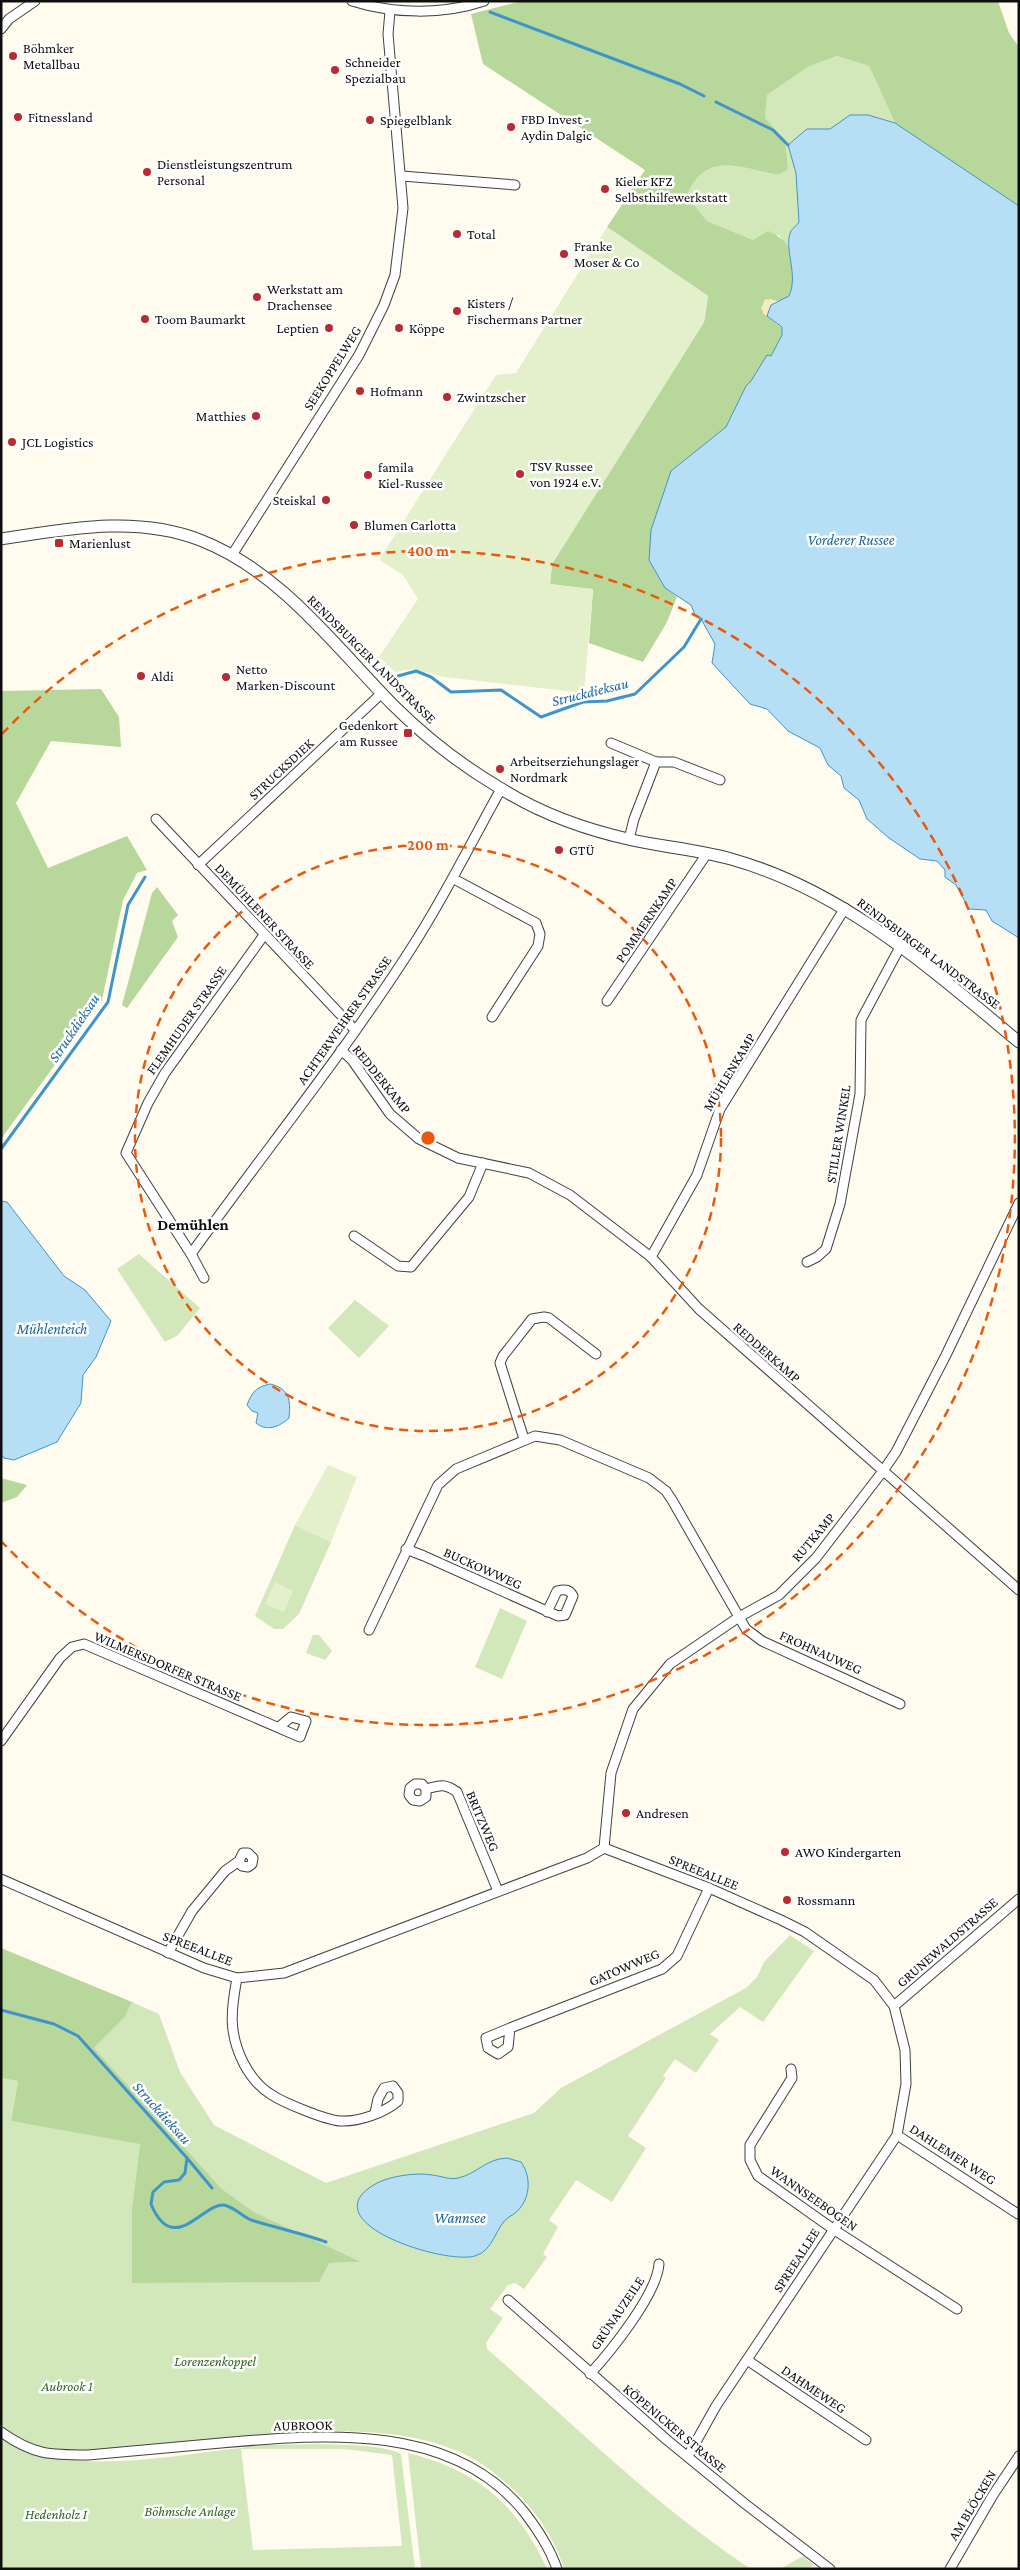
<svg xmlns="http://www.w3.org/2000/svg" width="1020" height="2570" viewBox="0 0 1020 2570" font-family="'Crimson Pro',serif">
	<rect width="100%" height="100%" fill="#fffbef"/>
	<g fill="#d3e8ba" fill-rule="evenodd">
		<path d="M837,56L869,66L895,123L868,115H850L830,129H807L788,145L796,173L800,222L791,231L789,249L779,235L753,240L707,221L687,196C705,150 740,168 778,175L765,118L767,95L808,67Z"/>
		<path d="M139,1254L200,1308L178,1335L165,1342L117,1269Z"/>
		<path d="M355,1300L389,1326L359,1358L328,1328Z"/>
		<path d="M295,1525L331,1542L299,1614L283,1629H274L255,1616Z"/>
		<path d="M500,1608L527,1621L502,1679L475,1667Z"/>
		<path d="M313,1635H319L332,1651L325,1660L306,1653Z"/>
		<path d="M790,1935L814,1951L763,2022L740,2007L710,2034L719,2040L696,2073L675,2059L663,2076L666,2078L628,2136L646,2148L612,2202L576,2180L549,2220L558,2227L543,2254L547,2257L524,2289L515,2283L508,2285L490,2309L503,2318L486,2343L487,2349C574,2424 655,2506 751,2569H564C555,2539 536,2511 514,2490C496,2473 477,2459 455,2450C374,2416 248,2437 162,2445C120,2449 63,2460 23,2443C16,2440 8,2433 1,2429V2078L18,2081L11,2121L140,2143L132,2209V2283L329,2263L360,2262L254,2212L222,2189L94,2048L125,2017L132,2002L159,2014L180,2072L214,2125L326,2183L534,2113L561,2088L746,1988L757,1977L764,1962Z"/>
		<path d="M1,2439C72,2478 164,2456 241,2448L255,2445C286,2445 378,2440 401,2454L415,2569H1ZM241,2449H345L392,2455L402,2546L253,2550Z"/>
		<path d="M408,2453C477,2470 518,2505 547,2569H421Z"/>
		<path d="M803,2556L814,2565L807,2569H780Z"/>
	</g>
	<g fill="#b7d89a">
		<path d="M522,1H998L1009,33L1019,47V206L895,123L869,66L837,56L808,67L767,95L765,118L785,140L788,169L778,175C740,168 705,150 687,196L707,221L753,240L768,231C777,235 784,239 789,248C796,262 799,312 770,299L763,313L782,328V335L771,356H767L751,381L746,386L726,427L671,471L665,588L677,597L666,624L643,662L589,643L593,590L550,584L552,564L704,322L708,296L607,227L645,170L483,64L471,14Z"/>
		<path d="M101,689L119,717L121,747L51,741L16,803L48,868L127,836L147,870L137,873L123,900L102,1000L1,1139V691Z"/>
		<path d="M157,887L178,915L172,921L178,937L127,1008L122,1005L152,893Z"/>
		<path d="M1,1478L27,1485L17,1497L1,1503Z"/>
		<path d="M1,1948L132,2002L125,2017L94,2048L222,2189L254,2212L361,2262L329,2263L319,2282L132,2283V2208L140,2144L11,2121L18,2081L1,2078Z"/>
	</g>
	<path fill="#f9eabd" d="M765,299L776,301L771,305L767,316L761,309Z"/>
	<g fill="#e4f0cb">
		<path d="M607,227L708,296L704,322L552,564L550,584L593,589L584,693L444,677L413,669L395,672L379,657L418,599L403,575L380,560L381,557L496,375L516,373Z"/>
		<path d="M328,1465L357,1477L331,1542L295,1525Z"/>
		<path d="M275,1582L293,1591L284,1612L265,1604Z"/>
	</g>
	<g fill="#b6def4" stroke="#3f95c9">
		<path d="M850,115H868L895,123L1019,206V938L992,921L986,910L969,909L956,885L945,877V870L937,861L920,859L889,838L867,819L859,800L844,788L841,776L828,765L820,748L788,731L767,709L750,704L712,663L715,644L701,619L695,615L691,605L665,588L649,560L651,530L671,471L726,427L746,386L751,381L767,355L771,356L782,335V327L767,316L771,305L789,296C799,274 783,248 791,231C793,228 797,225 799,222L796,173L788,145L807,129H830Z"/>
		<path d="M1,1201L7,1202L64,1276L85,1290L111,1321L96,1357L83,1375L81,1403L57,1442L14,1460L4,1458L1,1454Z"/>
		<path d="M270,1384C289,1388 291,1400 289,1418C279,1427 267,1432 256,1423L258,1413L252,1411L247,1405C252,1392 256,1387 270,1384Z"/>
		<path d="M507,2158L521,2162C534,2180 529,2207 509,2217C496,2225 494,2251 475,2256C443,2265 307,2221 377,2183C391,2176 417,2172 432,2175C441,2176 450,2180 458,2178C477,2174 485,2159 507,2158Z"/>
	</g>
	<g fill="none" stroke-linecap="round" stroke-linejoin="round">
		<g stroke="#3f95c9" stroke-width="3">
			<path d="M490,12L680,84L704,96"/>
			<path d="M716,102L773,130L788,145"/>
			<path d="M398,676L416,671L431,677L451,692L501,690L541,717L583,702L607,701L635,694L684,647L701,619"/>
			<path d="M1,1149L108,1002L128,905L145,877"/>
			<path d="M1,2010L54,2024L78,2036L187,2158L185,2173L179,2180L164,2182L153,2192L151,2204C173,2258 204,2202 224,2205C234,2207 242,2216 251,2220C276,2228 302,2233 326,2242"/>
			<path d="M187,2158L212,2188"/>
		</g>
		<g stroke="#414141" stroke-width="11">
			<g id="minor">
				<path d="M352,1C393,14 443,15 484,1"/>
				<path d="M1,29L9,19L35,1"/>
				<path d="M402,176L515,185"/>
				<path d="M232,555L359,355L384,305L395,275L403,208L388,34L390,11"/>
				<path d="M611,743L656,762H674L720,780"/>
				<path d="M156,819L355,1030"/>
				<path d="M629,839L634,819L656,762"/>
				<path d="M198,865L382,693"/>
				<path d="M454,879L536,923L540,934L538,946L492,1017"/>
				<path d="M607,1001L706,855"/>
				<path d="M341,1050L352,1060L390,1114L419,1139L458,1158L529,1173L570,1195L651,1257L699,1309L1019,1590"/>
				<path d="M354,1236L398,1266L411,1267L469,1197L483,1163"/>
				<path d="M191,1254C265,1151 346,1051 414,944C446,894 472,841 501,789"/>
				<path d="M651,1257L697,1175L720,1109L845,908"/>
				<path d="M807,1262L817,1257L826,1249L840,1204L860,1094L861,1020L900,947"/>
				<path d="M204,1278L191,1254L126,1153L148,1103L165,1073L264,935"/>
				<path d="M524,1439L500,1363L503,1356L532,1319L544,1317L549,1318L596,1354"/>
				<path d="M406,1549L424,1556L558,1616L565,1615L573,1596C570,1589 564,1589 557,1591L547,1612"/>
				<path d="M369,1630L438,1485L456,1469L535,1436L560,1440L649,1478L666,1491L672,1500L739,1617L746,1629L762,1641L900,1704"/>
				<path d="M1,1741L60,1658L72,1647L84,1644L300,1737L306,1721L291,1717L279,1727"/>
				<path d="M426,1789L422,1784H415L410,1788L409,1795L413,1800L420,1801L426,1797V1789C440,1785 445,1783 457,1792L498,1891"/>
				<path d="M604,1848L709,1888L781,1920L805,1932L874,1980L894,2006L905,2050L906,2084L897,2135L716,2406L688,2456"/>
				<path d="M604,1848L611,1773L633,1709L670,1664L739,1617L779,1595L816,1558L883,1471L896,1452L946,1355L1019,1203"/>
				<path d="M1,1879L204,1968L237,1978L284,1973L587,1858L604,1848"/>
				<path d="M168,1953L192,1911L225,1871L239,1861L243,1853H248L253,1858L252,1864L248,1867L242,1866L239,1861"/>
				<path d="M237,1978C231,2010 228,2033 244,2064C250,2075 260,2088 272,2095C284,2103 326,2120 340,2121C359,2122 384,2113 398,2101V2093L393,2086L384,2088L378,2099L375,2113"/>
				<path d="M894,2006L1019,1899"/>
				<path d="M510,2028L508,2047L498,2054L488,2048L486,2038L510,2028L662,1969L677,1956L709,1888"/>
				<path d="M791,2069L792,2078L750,2145V2160L758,2176L833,2229L957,2309"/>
				<path d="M897,2135L1018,2214"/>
				<path d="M508,2300L667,2440L744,2503L830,2569"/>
				<path d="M747,2360L866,2440"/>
				<path d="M590,2374C611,2351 657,2294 659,2264"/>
				<path d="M1,2432C33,2455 50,2455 88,2455C132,2451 176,2447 221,2443C324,2434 453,2422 525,2513C538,2530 550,2548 557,2569"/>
				<path d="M950,2569L993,2495L1019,2456"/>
			</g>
		</g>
		<g stroke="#414141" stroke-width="13">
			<path id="tertiary" d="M1,539C67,529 136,515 200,540C280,571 334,645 392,704C424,736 461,765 500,788C539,813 587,830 632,840C664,847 699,850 731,859C843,890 931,969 1019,1042"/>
		</g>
		<use href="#minor" stroke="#fff" stroke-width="9"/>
		<use href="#tertiary" stroke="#fff" stroke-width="11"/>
	</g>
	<g fill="none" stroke="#e8590c" stroke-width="2.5" stroke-dasharray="9 6">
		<circle cx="428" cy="1138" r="293"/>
		<path d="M2 734A587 587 0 1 1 2 1542"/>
	</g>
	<g fill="#ba2a33" stroke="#fff" stroke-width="2">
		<circle cx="13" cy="56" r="5"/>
		<circle cx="335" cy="70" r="5"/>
		<circle cx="18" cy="117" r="5"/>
		<circle cx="370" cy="120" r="5"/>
		<circle cx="511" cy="127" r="5"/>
		<circle cx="147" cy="172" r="5"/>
		<circle cx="605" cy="189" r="5"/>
		<circle cx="457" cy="234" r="5"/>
		<circle cx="564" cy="254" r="5"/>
		<circle cx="257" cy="297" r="5"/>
		<circle cx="457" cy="311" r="5"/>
		<circle cx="145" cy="319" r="5"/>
		<circle cx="329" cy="328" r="5"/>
		<circle cx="399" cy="328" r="5"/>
		<circle cx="360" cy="391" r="5"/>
		<circle cx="447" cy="397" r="5"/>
		<circle cx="256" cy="416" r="5"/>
		<circle cx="12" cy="442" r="5"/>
		<circle cx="520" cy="474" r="5"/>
		<circle cx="368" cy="475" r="5"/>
		<circle cx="326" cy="500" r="5"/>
		<circle cx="354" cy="525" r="5"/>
		<rect x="54" y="538" width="10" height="10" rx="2.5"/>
		<circle cx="141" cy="676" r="5"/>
		<circle cx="226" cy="677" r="5"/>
		<rect x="403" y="728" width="10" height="10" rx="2.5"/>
		<circle cx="500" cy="769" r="5"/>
		<circle cx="559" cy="850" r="5"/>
		<circle cx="626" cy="1813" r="5"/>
		<circle cx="785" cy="1852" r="5"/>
		<circle cx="787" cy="1900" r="5"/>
	</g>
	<g text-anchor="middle" stroke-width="5" stroke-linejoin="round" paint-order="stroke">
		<g font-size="14" fill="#0e0e0e" stroke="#fff" text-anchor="start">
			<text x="23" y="53">Böhmker<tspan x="23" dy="16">Metallbau</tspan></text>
			<text x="345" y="67">Schneider<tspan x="345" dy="16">Spezialbau</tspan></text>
			<text x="28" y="122">Fitnessland</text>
			<text x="521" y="124">FBD Invest -<tspan x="521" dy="16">Aydin Dalgic</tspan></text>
			<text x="380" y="125">Spiegelblank</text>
			<text x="157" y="169">Dienstleistungszentrum<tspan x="157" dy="16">Personal</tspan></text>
			<text x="615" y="186">Kieler KFZ<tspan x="615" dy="16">Selbsthilfewerkstatt</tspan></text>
			<text x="467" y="239">Total</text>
			<text x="574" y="251">Franke<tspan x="574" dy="16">Moser &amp; Co</tspan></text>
			<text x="267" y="294">Werkstatt am<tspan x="267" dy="16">Drachensee</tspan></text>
			<text x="467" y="308">Kisters /<tspan x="467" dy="16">Fischermans Partner</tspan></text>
			<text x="155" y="324">Toom Baumarkt</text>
			<text x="319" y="333" text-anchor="end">Leptien</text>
			<text x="409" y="333">Köppe</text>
			<text x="370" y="396">Hofmann</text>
			<text x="457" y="402">Zwintzscher</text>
			<text x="246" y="421" text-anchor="end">Matthies</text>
			<text x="22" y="447">JCL Logistics</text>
			<text x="530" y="471">TSV Russee<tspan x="530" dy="16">von 1924 e.V.</tspan></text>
			<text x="378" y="472">famila<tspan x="378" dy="16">Kiel-Russee</tspan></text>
			<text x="316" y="505" text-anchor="end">Steiskal</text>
			<text x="364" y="530">Blumen Carlotta</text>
			<text x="69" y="548">Marienlust</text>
			<text x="236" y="674">Netto<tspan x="236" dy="16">Marken-Discount</tspan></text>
			<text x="151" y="681">Aldi</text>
			<text x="398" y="730" text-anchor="end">Gedenkort<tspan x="398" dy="16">am Russee</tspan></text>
			<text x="510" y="766">Arbeitserziehungslager<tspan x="510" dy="16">Nordmark</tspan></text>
			<text x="569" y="855">GTÜ</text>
			<text x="636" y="1818">Andresen</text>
			<text x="795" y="1857">AWO Kindergarten</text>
			<text x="797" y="1905">Rossmann</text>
		</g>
		<g font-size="14" fill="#0e0e0e" stroke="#fff">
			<text transform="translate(332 368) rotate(-58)" y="5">SEEKOPPELWEG</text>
			<text transform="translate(372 659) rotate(45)" y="5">RENDSBURGER LANDSTRASSE</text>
			<text transform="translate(281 769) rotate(-43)" y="5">STRUCKSDIEK</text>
			<text transform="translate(265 916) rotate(47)" y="5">DEMÜHLENER STRASSE</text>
			<text transform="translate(646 920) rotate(-56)" y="5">POMMERNKAMP</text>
			<text transform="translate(929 953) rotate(37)" y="5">RENDSBURGER LANDSTRASSE</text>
			<text transform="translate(186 1020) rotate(-55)" y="5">FLEMHUDER STRASSE</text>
			<text transform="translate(344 1020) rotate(-55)" y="5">ACHTERWEHRER STRASSE</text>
			<text transform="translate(729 1072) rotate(-59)" y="5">MÜHLENKAMP</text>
			<text transform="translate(382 1079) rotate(51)" y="5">REDDERKAMP</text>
			<text transform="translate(838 1134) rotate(-81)" y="5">STILLER WINKEL</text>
			<text transform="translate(767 1352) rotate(41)" y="5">REDDERKAMP</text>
			<text transform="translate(813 1537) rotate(-50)" y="5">RUTKAMP</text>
			<text transform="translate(483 1568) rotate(24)" y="5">BUCKOWWEG</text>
			<text transform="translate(821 1652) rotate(24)" y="5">FROHNAUWEG</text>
			<text transform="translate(168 1666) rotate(23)" y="5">WILMERSDORFER STRASSE</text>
			<text transform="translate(483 1821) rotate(67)" y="5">BRITZWEG</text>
			<text transform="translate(704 1872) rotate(22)" y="5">SPREEALLEE</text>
			<text transform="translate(947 1942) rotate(-41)" y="5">GRUNEWALDSTRASSE</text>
			<text transform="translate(198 1948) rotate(21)" y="5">SPREEALLEE</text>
			<text transform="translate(624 1967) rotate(-23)" y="5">GATOWWEG</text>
			<text transform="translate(953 2154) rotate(33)" y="5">DAHLEMER WEG</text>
			<text transform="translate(814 2198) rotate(35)" y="5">WANNSEEBOGEN</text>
			<text transform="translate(796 2260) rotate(-57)" y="5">SPREEALLEE</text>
			<text transform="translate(617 2313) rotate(-56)" y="5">GRÜNAUZEILE</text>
			<text transform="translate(814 2389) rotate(34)" y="5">DAHMEWEG</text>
			<text transform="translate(303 2425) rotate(-1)" y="5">AUBROOK</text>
			<text transform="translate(675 2428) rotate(40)" y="5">KÖPENICKER STRASSE</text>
			<text transform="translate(972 2505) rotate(-59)" y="5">AM BLÖCKEN</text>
		</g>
		<g font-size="14" font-style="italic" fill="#2f6420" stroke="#fff">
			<text x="215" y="2366">Lorenzenkoppel</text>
			<text x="67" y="2391">Aubrook 1</text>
			<text x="190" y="2516">Böhmsche Anlage</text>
			<text x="56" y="2519">Hedenholz I</text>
		</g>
		<g font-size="15" font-style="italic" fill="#1b669c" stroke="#fff">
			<text x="851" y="545">Vorderer Russee</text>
			<text transform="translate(590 692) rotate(-14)" y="5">Struckdieksau</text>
			<text transform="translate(74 1028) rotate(-56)" y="5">Struckdieksau</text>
			<text x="52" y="1334">Mühlenteich</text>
			<text transform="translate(162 2113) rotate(48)" y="5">Struckdieksau</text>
			<text x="460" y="2223">Wannsee</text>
		</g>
		<g font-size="16" font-weight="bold" fill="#0e0e0e" stroke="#fff">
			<text x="193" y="1230">Demühlen</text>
		</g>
	</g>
	<circle cx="428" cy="1138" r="8" fill="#e8590c" stroke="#fff" stroke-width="2.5"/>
	<g font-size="15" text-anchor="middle" font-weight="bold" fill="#e8590c" stroke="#fff" stroke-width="5" stroke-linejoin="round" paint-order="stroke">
		<text x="428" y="556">400 m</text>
		<text x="428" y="850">200 m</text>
	</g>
	<rect width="1020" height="2570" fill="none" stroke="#0e0e0e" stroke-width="5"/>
</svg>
